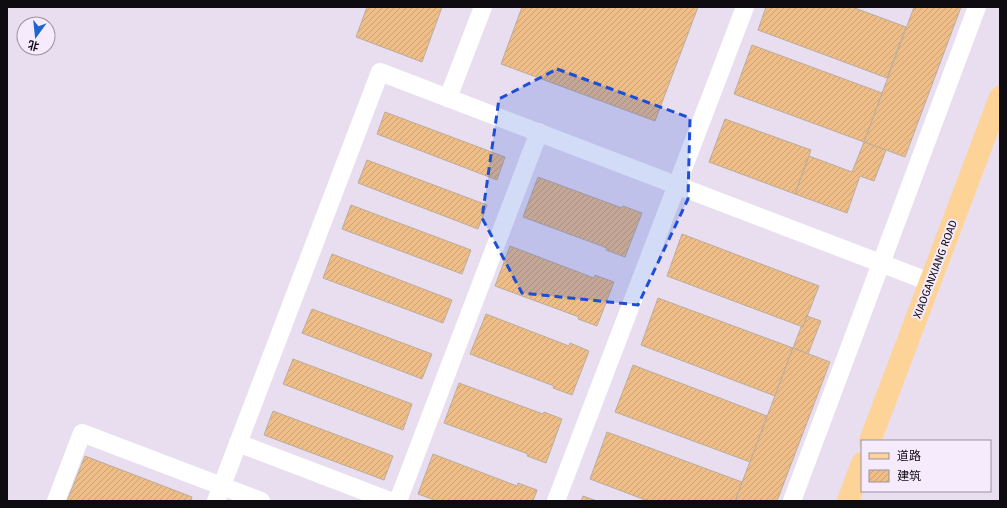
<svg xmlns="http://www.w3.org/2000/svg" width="1007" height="508" viewBox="0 0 1007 508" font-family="'Fira Sans','Noto Sans SC',sans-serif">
	<defs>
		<pattern id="building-hatch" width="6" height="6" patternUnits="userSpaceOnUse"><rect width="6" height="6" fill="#eebd88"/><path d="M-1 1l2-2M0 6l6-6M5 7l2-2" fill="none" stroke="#cba174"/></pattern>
	</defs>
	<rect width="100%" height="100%" fill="#e8deef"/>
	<g fill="url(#building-hatch)" stroke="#bbad9e">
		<path d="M367,7H442L422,62L356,37Z"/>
		<path d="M522,7H698L655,121L501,64Z"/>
		<path d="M766,7H852L906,27L887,78L758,30Z"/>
		<path d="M914,7H961L905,157L864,142Z"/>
		<path d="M752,45L882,93L864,142L734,94Z"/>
		<path d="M385,112L505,157L497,180L377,134Z"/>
		<path d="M725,119L811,150L795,194L709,162Z"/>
		<path d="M864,142L886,150L874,181L860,176L847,213L795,194L809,156L852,172Z"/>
		<path d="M367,160L487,205L478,229L358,183Z"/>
		<path d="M538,177L622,208L623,206L642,213L625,257L606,250L607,248L523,217Z"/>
		<path d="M351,205L471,250L462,274L342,229Z"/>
		<path d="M682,234L819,286L803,327L667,276Z"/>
		<path d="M510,246L594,278L595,275L614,282L597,326L578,319L579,317L495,286Z"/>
		<path d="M332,254L452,300L443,323L323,278Z"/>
		<path d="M658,298L793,348L775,396L641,345Z"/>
		<path d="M312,309L432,354L422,379L302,333Z"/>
		<path d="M486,314L569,346L570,343L589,351L572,395L553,388L554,386L470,354Z"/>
		<path d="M807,316L821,321L808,354L793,348L801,327H803Z"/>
		<path d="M793,348L830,362L777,501H735Z"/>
		<path d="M293,359L412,404L403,430L283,384Z"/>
		<path d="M633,365L767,416L750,462L615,412Z"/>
		<path d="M459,383L543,414L544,412L562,419L546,463L527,456L528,454L444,423Z"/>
		<path d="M273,411L393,456L384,480L264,435Z"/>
		<path d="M607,432L742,482L735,501H648L590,479Z"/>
		<path d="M433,454L517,486L518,483L537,490L533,501H437L418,494Z"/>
		<path d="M85,456L192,497L191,501H67Z"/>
		<path d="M583,496L597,501H581Z"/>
	</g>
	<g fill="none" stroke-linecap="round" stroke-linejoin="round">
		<g stroke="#fff" stroke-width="18">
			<path d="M448,98L483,7"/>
			<path d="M238,443L390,501"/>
			<path d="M56,501L82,433L261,501"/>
			<path d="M216,501L380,72L930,282"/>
			<path d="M398,501L539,132"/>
			<path d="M556,501L745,7"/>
			<path d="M792,501L977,7"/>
		</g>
		<g stroke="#fed398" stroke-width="22">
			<path d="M870,441L1000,97"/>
			<path d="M848,501L862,463"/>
		</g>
	</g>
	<path fill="#1d4ed8" fill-opacity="0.2" stroke="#1d4ed8" stroke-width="3" stroke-dasharray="8 5" stroke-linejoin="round" d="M557,69L690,118L688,199L638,305L522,293L482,218L499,99Z"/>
	<g text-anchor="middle" stroke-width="4" stroke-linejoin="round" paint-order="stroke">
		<g font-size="11" fill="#0f0c11" stroke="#f5ebfd">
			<text transform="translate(935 269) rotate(-69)" y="4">XIAOGANXIANG ROAD</text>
		</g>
	</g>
	<rect width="1007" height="508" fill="none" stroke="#0f0c11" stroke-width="16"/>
	<rect x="861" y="440" width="130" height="52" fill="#f5ebfd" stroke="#99929f"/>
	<rect x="869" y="453" width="20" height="6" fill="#fed398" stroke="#99929f"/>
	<text x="897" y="460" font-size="12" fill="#0f0c11">道路</text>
	<rect x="869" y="470" width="20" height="12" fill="url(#building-hatch)" stroke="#99929f"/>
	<text x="897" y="480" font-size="12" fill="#0f0c11">建筑</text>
	<g transform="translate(36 36) rotate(195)"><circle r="19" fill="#f5ebfd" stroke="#99929f"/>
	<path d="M0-3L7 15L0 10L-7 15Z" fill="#1f64d0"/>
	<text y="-6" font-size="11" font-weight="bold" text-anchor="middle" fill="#0f0c11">北</text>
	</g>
</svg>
